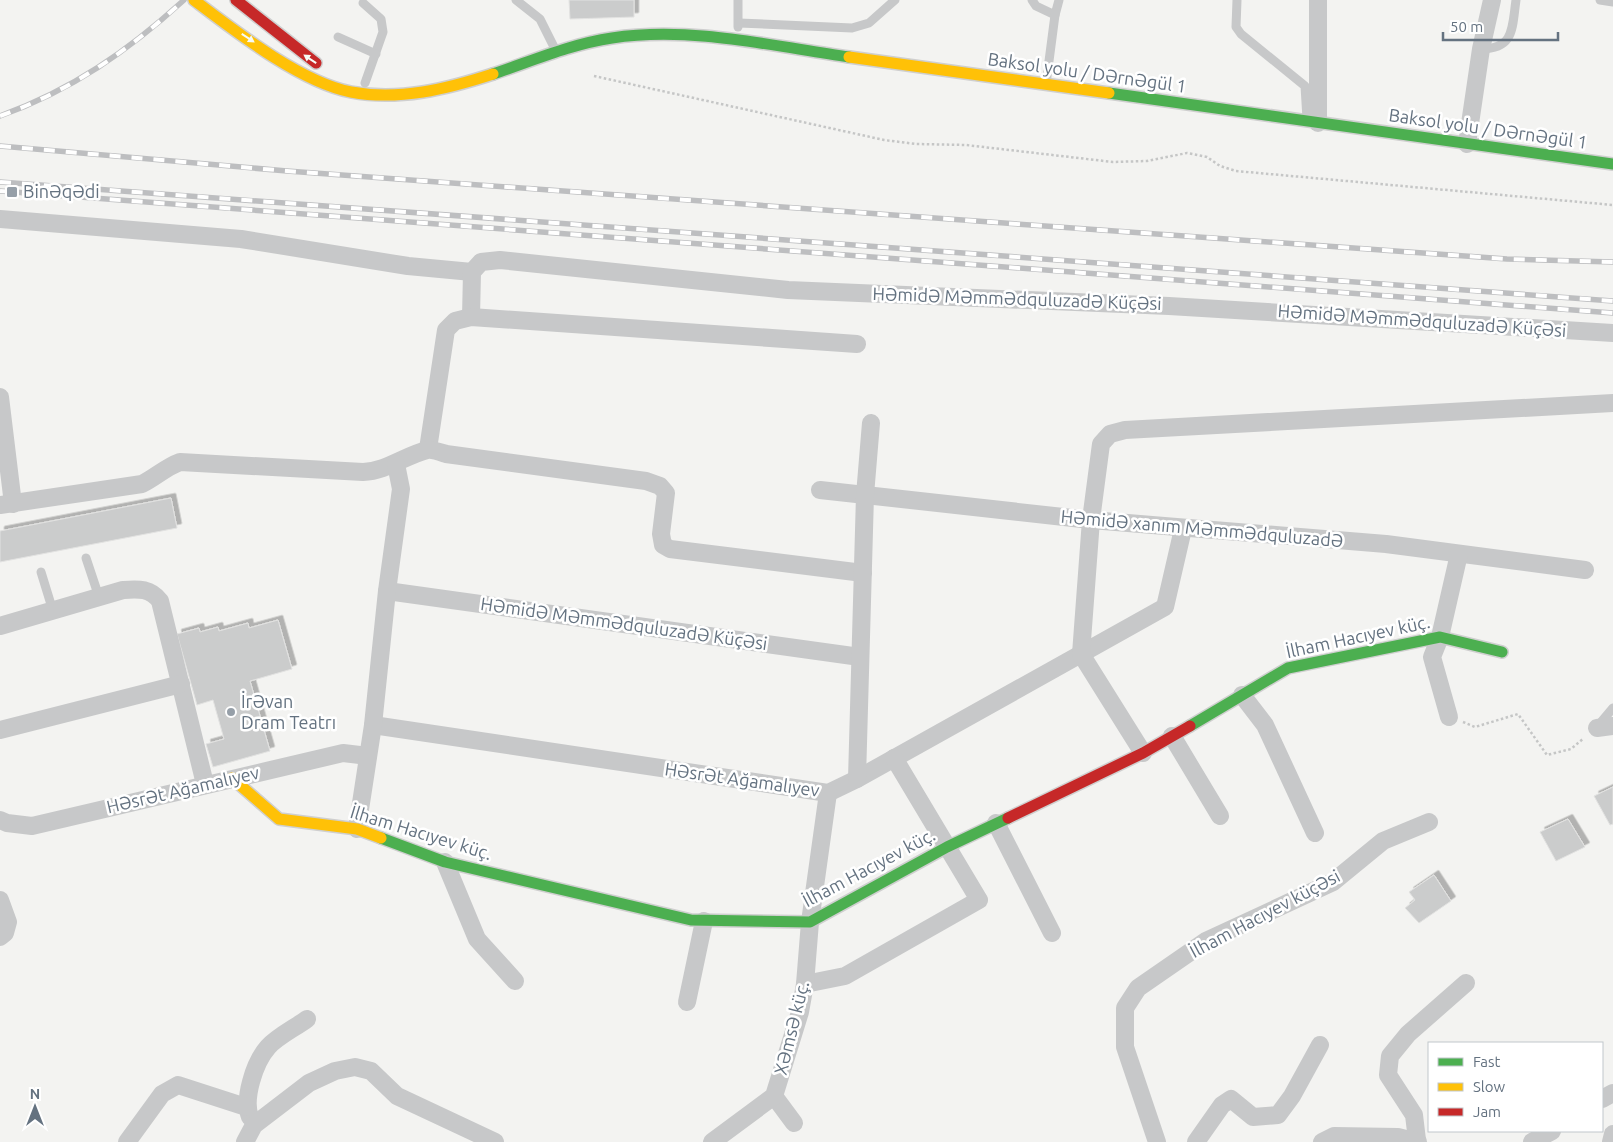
<svg xmlns="http://www.w3.org/2000/svg" width="1613" height="1142" viewBox="0 0 1613 1142" font-family="Ubuntu,sans-serif">
	<defs>
		<filter id="shadow"><feDropShadow dx="4.5" dy="-4.5" stdDeviation="0" flood-color="#0004"/></filter>
	</defs>
	<rect width="100%" height="100%" fill="#f3f3f1"/>
	<g fill="#cbcccc" stroke="#e2e2e1" filter="url(#shadow)">
		<path d="M569,0H634V17L570,19Z"/>
		<path d="M171,498L177,528L0,562V531Z"/>
		<path d="M278,620L292,669L250,681L270,751L213,767L206,744L224,739L213,700L197,705L177,634L199,628L200,632L218,627L219,631L248,623L249,628Z"/>
		<path d="M1613,787V824L1610,825L1594,796Z"/>
		<path d="M1568,819L1585,847L1556,861L1540,832Z"/>
		<path d="M1434,875L1451,901L1419,923L1405,908L1415,900L1409,892Z"/>
	</g>
	<g fill="none" stroke-linecap="round" stroke-linejoin="round">
		<g stroke="#cfcfcf" stroke-width="14">
			<g id="fast">
				<path d="M493,74C532,61 571,44 612,38C690,26 772,46 849,57"/>
				<path d="M1109,93L1613,164"/>
				<path d="M1190,726L1288,668L1440,637L1502,652"/>
				<path d="M381,838L445,862L691,920L810,922L947,847L1008,818"/>
			</g>
		</g>
		<g stroke="#cfcfcf" stroke-width="14">
			<g id="slow">
				<path d="M194,0C235,31 300,82 351,92C399,101 447,89 493,74"/>
				<path d="M849,57L1109,93"/>
				<path d="M232,778L279,819L357,829L381,838"/>
			</g>
		</g>
		<g stroke="#cfcfcf" stroke-width="14">
			<g id="jam">
				<path d="M236,0L316,63"/>
				<path d="M1008,818L1143,753L1190,726"/>
			</g>
		</g>
		<g stroke="#c5c6c6" stroke-width="2.5" stroke-dasharray="2.5 2.5" stroke-linecap="butt">
			<path d="M594,76L884,140L916,144L966,145L1113,162L1147,161L1187,153L1207,157L1220,166L1236,171L1613,205"/>
			<path d="M1463,722L1475,727L1518,714L1547,755L1571,749L1584,738"/>
		</g>
		<g stroke="#c7c8c9" stroke-width="9">
			<path d="M516,0L540,19L556,51"/>
			<path d="M738,0V27"/>
			<path d="M1032,0L1036,6L1055,15"/>
			<path d="M1237,0L1236,27L1241,34L1305,86L1307,119"/>
			<path d="M1600,0L1613,2"/>
			<path d="M363,3L381,19L383,32L365,83"/>
			<path d="M739,23L852,28L869,23L895,0"/>
			<path d="M338,37L376,54"/>
			<path d="M1481,49C1515,49 1512,27 1516,0"/>
			<path d="M1046,84L1055,15L1059,0"/>
			<path d="M86,558L99,597"/>
			<path d="M41,572L53,611"/>
			<path d="M1597,727L1613,708"/>
		</g>
		<g stroke="#c7c8c9" stroke-width="18">
			<path d="M1318,0V123"/>
			<path d="M1467,144L1481,49L1492,0"/>
			<path d="M0,219L241,239L408,266L472,272"/>
			<path d="M471,317L472,272L481,262L500,260L788,290L1169,306L1613,333"/>
			<path d="M0,397L13,504"/>
			<path d="M428,449L446,330L455,321L471,317L857,344"/>
			<path d="M820,490L1091,520L1386,544L1585,570"/>
			<path d="M0,505L142,484C156,477 166,467 180,462L363,472C387,471 404,456 427,450C432,449 440,452 446,454L646,481L660,486L666,493L661,534L663,545L670,549L863,573"/>
			<path d="M387,591L860,657"/>
			<path d="M0,626L123,590C139,589 150,588 160,601L205,784"/>
			<path d="M1242,695L1265,725L1315,833"/>
			<path d="M1449,717L1432,657L1440,637L1459,554"/>
			<path d="M373,725L828,793L857,779L1165,607L1183,529"/>
			<path d="M1597,728L1613,726"/>
			<path d="M0,730L181,684"/>
			<path d="M1172,736L1220,816"/>
			<path d="M1143,753L1081,654L1091,520L1101,444L1110,434L1125,430L1613,403"/>
			<path d="M857,779L865,495L871,423"/>
			<path d="M0,820L7,823L32,826L343,753L368,756"/>
			<path d="M996,823L1052,933"/>
			<path d="M357,829L373,725L387,591L401,489L396,464"/>
			<path d="M445,862L477,939L515,981"/>
			<path d="M0,900L8,922L5,933L0,937"/>
			<path d="M805,984L845,976L979,900L894,758"/>
			<path d="M687,1002L704,921"/>
			<path d="M774,1096L794,1123"/>
			<path d="M1602,1099L1613,1093"/>
			<path d="M250,1117C243,1099 254,1063 268,1047C278,1036 295,1028 307,1019"/>
			<path d="M1417,1140L1414,1115L1388,1075L1390,1056L1408,1034L1466,983"/>
			<path d="M127,1142L162,1094L178,1085L246,1107"/>
			<path d="M245,1142L254,1125L309,1083L335,1071L355,1067L371,1071L397,1096L495,1142"/>
			<path d="M712,1142L774,1096L800,1012L805,984L810,922L828,793"/>
			<path d="M1157,1142L1125,1047V1008L1138,988L1206,941L1333,882L1383,841L1429,822"/>
			<path d="M1196,1142L1222,1105L1231,1099L1253,1117L1278,1115L1292,1096L1320,1045"/>
			<path d="M1322,1142L1334,1136L1398,1137L1418,1142"/>
			<path d="M1532,1142L1552,1131"/>
			<path d="M1611,1142L1613,1134"/>
		</g>
		<use href="#fast" stroke="#4caf50" stroke-width="11"/>
		<use href="#slow" stroke="#ffc107" stroke-width="11"/>
		<use href="#jam" stroke="#c62828" stroke-width="11"/>
		<g stroke="#bdbec0" stroke-width="5.5">
			<g id="rail">
				<path d="M0,116C72,90 128,51 184,0"/>
				<path d="M0,146L287,171L1045,226L1507,259L1613,262"/>
				<path d="M0,182L1613,301"/>
				<path d="M0,191L1613,313"/>
			</g>
		</g>
		<use href="#rail" stroke="#fff" stroke-width="4" stroke-dasharray="11" stroke-linecap="butt"/>
	</g>
	<defs><path id="oneway-solid" d="M-6-.8H1V-3.2L6.5 0L1 3.2V.8H-6Z" transform="scale(1.25)"/></defs>
	<g fill="#f6fbf6">
		<use href="#oneway-solid" transform="translate(248 38) rotate(33)"/>
		<use href="#oneway-solid" transform="translate(310 59) rotate(-146)"/>
	</g>
	<g fill="#969fa8" stroke="#fff" stroke-width="2">
		<rect x="6" y="186" width="12" height="12" rx="2.5"/>
		<circle cx="231" cy="712" r="5"/>
	</g>
	<g text-anchor="middle" stroke-width="5" stroke-linejoin="round" paint-order="stroke">
		<g font-size="18" fill="#647280" stroke="#fff">
			<text transform="translate(1087 73) rotate(8)" y="6">Baksol yolu / Dərnəgül 1</text>
			<text transform="translate(1488 129) rotate(8)" y="6">Baksol yolu / Dərnəgül 1</text>
			<text transform="translate(1017 299) rotate(2)" y="6">Həmidə Məmmədquluzadə Küçəsi</text>
			<text transform="translate(1422 321) rotate(4)" y="6">Həmidə Məmmədquluzadə Küçəsi</text>
			<text transform="translate(1202 529) rotate(5)" y="6">Həmidə xanım Məmmədquluzadə</text>
			<text transform="translate(624 624) rotate(8)" y="6">Həmidə Məmmədquluzadə Küçəsi</text>
			<text transform="translate(1358 637) rotate(-12)" y="6">İlham Hacıyev küç.</text>
			<text transform="translate(742 780) rotate(8)" y="6">Həsrət Ağamalıyev</text>
			<text transform="translate(183 790) rotate(-13)" y="6">Həsrət Ağamalıyev</text>
			<text transform="translate(421 833) rotate(17)" y="6">İlham Hacıyev küç.</text>
			<text transform="translate(869 868) rotate(-28)" y="6">İlham Hacıyev küç.</text>
			<text transform="translate(1265 914) rotate(-28)" y="6">İlham Hacıyev küçəsi</text>
			<text transform="translate(792 1028) rotate(-76)" y="6">Xəmsə küç.</text>
		</g>
		<g font-size="18" fill="#647280" stroke="#fff" text-anchor="start">
			<text x="23" y="198">Binəqədi</text>
			<text x="241" y="708">İrəvan<tspan x="241" dy="21">Dram Teatrı</tspan></text>
		</g>
	</g>
	<rect x="1428" y="1042" width="175" height="90" fill="#ffffff" stroke="#c1c7cc"/>
	<rect x="1438" y="1058" width="25" height="8" fill="#4caf50" stroke="#c1c7cc"/>
	<text x="1473" y="1067" font-size="15" fill="#647280">Fast</text>
	<rect x="1438" y="1083" width="25" height="8" fill="#ffc107" stroke="#c1c7cc"/>
	<text x="1473" y="1092" font-size="15" fill="#647280">Slow</text>
	<rect x="1438" y="1108" width="25" height="8" fill="#c62828" stroke="#c1c7cc"/>
	<text x="1473" y="1117" font-size="15" fill="#647280">Jam</text>
	<g transform="translate(35 1107)" stroke="#ffffff" stroke-width="4" paint-order="stroke">
	<path d="M0-4L9 19L0 12L-9 19Z" fill="#647280"/>
	<text y="-8" font-size="14" font-weight="bold" text-anchor="middle" fill="#647280">N</text>
	</g>
	<path d="M1443 32v8h115v-8" fill="none" stroke="#647280" stroke-width="2.5"/>
	<text x="1450" y="32" font-size="15" fill="#647280" stroke="#ffffff" stroke-width="4" paint-order="stroke">50 m</text>
</svg>
